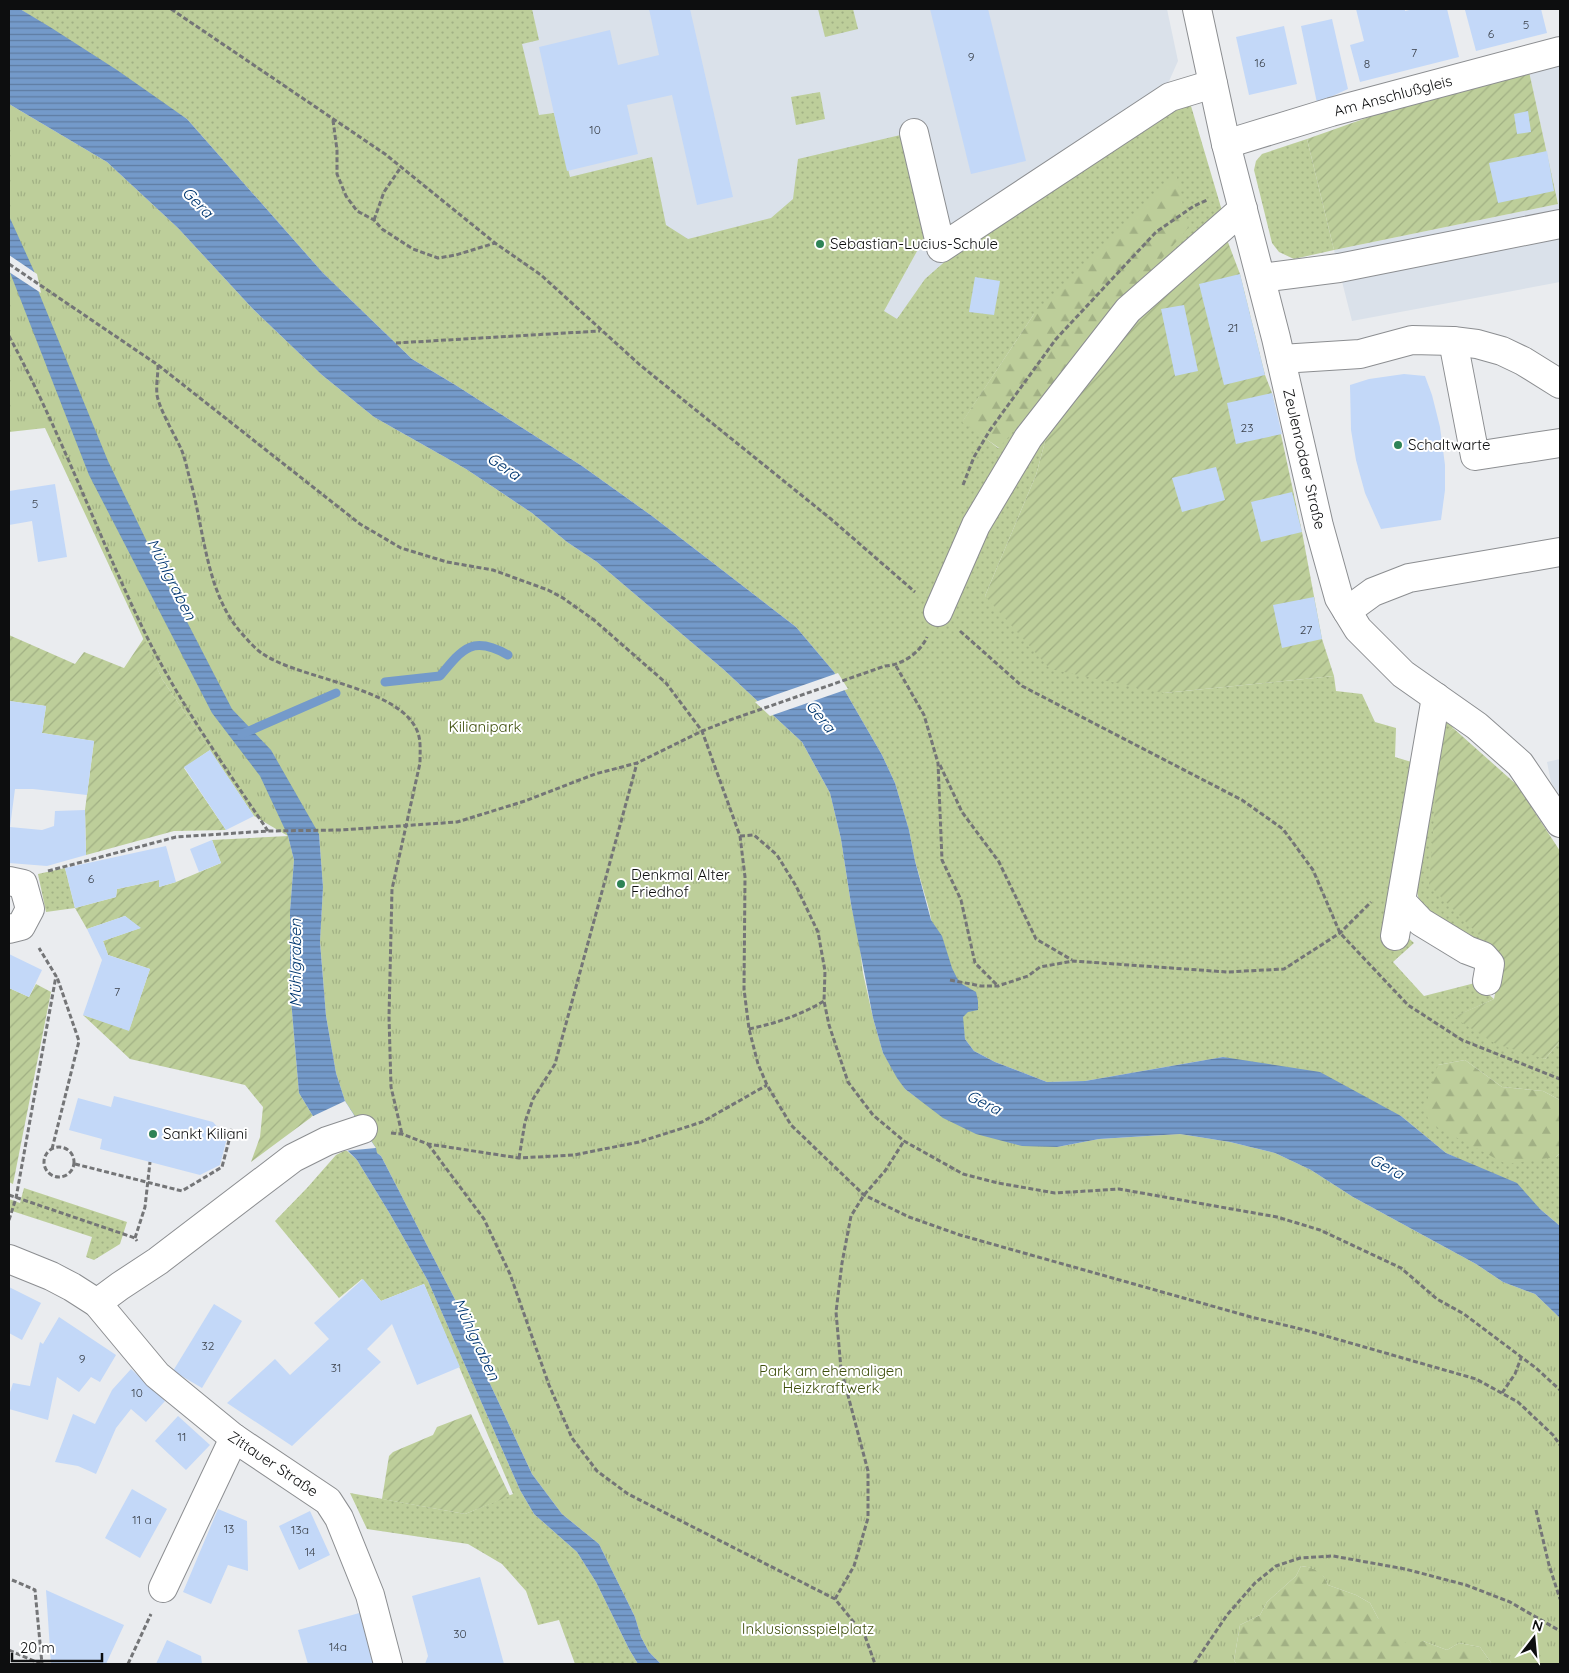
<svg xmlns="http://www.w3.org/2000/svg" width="1569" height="1673" viewBox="0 0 1569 1673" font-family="Quicksand,sans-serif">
	<defs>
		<pattern id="grass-dots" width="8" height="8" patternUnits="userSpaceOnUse" patternTransform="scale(1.25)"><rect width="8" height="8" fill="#bdce9a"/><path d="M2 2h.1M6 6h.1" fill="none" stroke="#a1b084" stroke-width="1.8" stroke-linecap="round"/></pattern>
		<pattern id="forest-firs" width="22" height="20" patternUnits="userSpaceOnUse" patternTransform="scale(1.25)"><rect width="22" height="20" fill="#bdce9a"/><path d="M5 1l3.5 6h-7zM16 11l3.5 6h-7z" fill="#a1b084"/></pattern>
		<pattern id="park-tufts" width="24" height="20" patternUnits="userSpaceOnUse" patternTransform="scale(1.25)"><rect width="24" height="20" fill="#bdce9a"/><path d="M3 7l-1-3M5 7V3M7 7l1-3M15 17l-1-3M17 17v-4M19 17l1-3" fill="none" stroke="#a1b084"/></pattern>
		<pattern id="garden-furrows" width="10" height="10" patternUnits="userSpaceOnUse" patternTransform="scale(1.25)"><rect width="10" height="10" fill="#bdce9a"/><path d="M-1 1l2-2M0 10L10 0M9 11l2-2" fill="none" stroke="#a1b084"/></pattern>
		<pattern id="water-rules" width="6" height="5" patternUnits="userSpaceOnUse" patternTransform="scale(1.25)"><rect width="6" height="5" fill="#749aca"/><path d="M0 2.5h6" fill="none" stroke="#5e7ca2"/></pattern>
	</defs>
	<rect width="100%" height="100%" fill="#eaecef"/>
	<g fill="#dae1ea">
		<path d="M220,9H1167L1178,61L1166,88L962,422Z"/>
		<path d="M1560,58V282L1352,321L1334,250L1558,204L1528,67Z"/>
		<path d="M1560,759V797L1551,782L1547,762Z"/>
	</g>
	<g fill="url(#grass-dots)" fill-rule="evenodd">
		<path d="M20,9H532L539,40L522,44L539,115L554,113L570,177L652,157L666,225L688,239L771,218L793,199L798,159L909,133L927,233L884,311L897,319L925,279L966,243L1183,103L1191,106L1225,221L1226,237L1046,438L1036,475L985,596L1164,693L1334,676L1336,691L1362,694L1375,722L1396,728L1395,757L1418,764L1385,941L1387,948L1394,949L1402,932L1414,943L1393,962L1424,996L1475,983L1494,999L1454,1017L1545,1059L1560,1041V1100L1543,1091L1502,1087L1465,1060L1438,1065L1556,1157L1560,1153V1226L1540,1209L1481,1169L1446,1153L1401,1116L1223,1057L1085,1081L1047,1082L995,1062L974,1051L965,1039L963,1026L952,1024L929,909L915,861L909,830L895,783L882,755L834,672L796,627L652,516L582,466L457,386L412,359L323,273L187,119ZM1034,314L999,448H998L963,421Z"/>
		<path d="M818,9H853L858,29L825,37Z"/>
		<path d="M820,92L825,119L796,125L791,97Z"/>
		<path d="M1307,139L1334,250L1294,259L1279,252L1272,243L1254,170L1256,161L1262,154Z"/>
		<path d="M1448,718L1453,728L1440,740L1502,958L1454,933L1420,904L1415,884L1437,720Z"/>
		<path d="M65,868L75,908L46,912L38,874Z"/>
		<path d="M346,1150L357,1160L390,1214L428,1281L520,1490L534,1514L577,1552L596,1582L629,1649L638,1664H575L559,1620L538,1625L526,1591L502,1564L468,1544L367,1529L350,1493L465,1514L513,1494L424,1284L381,1301L362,1279L339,1298L275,1221L307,1188L336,1155Z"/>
		<path d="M24,1188L127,1222L120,1244L94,1260L86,1257L92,1237L9,1210V1199L20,1203Z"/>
	</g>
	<g fill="url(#forest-firs)">
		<path d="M1176,174L1188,228L999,448L962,422L1034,314Z"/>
		<path d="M1465,1060L1502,1087L1543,1091L1560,1100V1153L1556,1157L1506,1164L1429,1123L1425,1108L1438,1065Z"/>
		<path d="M1301,1566C1316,1568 1323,1571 1328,1585L1356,1595L1370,1603L1378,1618L1423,1641L1447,1650L1459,1643L1480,1647L1492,1664H1236L1234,1660L1240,1625L1260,1615L1267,1602L1296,1576Z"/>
	</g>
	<path fill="url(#park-tufts)" d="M9,104L107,162L178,228L252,308L322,375L374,417L466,469L532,513L567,542L597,562L723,669L802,742L830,793L841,839L851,904L859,941L863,973L873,1018L883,1053L905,1089L917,1098L1057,1147L1099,1139L1180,1134L1230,1142L1275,1153L1311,1170L1353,1197L1476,1264L1503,1282L1535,1294L1560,1318V1664H1492L1480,1647L1459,1643L1447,1650L1423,1641L1409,1646L1378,1618L1370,1603L1356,1595L1328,1585C1323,1572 1315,1568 1301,1566L1296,1576L1267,1602L1260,1615L1240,1625L1234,1660L1236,1664H661L649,1652L641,1637L635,1617L599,1544L562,1514L532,1474L485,1373L461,1311L381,1156L377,1153L345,1101L336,1073L326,1016L320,941L323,887L319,834L288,836L254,816L162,679L45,428L9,432Z"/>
	<g fill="url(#garden-furrows)">
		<path d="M1528,67L1558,204L1334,250L1307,139L1462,84Z"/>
		<path d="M1226,237L1240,274L1265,375L1272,393L1302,532L1322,639L1334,676L1164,693L1050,669L985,596L1036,475L1046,438L1119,341Z"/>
		<path d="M9,635L75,664L84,652L124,668L144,638L162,679L210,750L184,768L226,830L174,831L86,855L85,810L94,741L42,733L46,706L9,701Z"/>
		<path d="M1453,728L1517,785L1560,851V1041L1545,1059L1496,1044L1453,1017L1494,999L1502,958L1429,885L1440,739Z"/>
		<path d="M288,836L294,860L290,911V988L299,1093L313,1116L251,1162L260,1137L263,1107L245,1085L130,1059L83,1015L129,1030L150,969L108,955L103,941L140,928L125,916L87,929L75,908L116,897L117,889L159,880V887L176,882L221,863L212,840Z"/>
		<path d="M36,984L51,992L13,1184L9,1182V988L29,997Z"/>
		<path d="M471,1414L510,1496L465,1514L382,1499L389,1456L393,1452L433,1435L437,1427Z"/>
	</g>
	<g fill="url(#water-rules)">
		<path d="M9,9H20L50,27L117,70L187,119L323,273L412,359L457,386L582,466L652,516L796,627L834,672L882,755L895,783L909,830L915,861L931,920L942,936L952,968L957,978L962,984L976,992L978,1001V1010L968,1012L963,1017L965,1039L974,1051L995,1062L1047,1082L1085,1081L1223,1057L1320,1072L1401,1116L1446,1153L1517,1183L1540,1209L1560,1226V1318L1535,1294L1503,1282L1476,1264L1353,1197L1311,1170L1275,1153L1230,1142L1180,1134L1099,1139L1057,1147L1022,1146L976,1134L943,1118L905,1089L897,1078L883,1053L873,1018L851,904L841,839L830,793L802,742L723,669L597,562L567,542L532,513L466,469L374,417L322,375L252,308L178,228L107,162L9,104Z"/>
		<path d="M9,216L34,271L39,293L108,461L164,577L232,709L271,750L319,834L323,887L320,942L326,1016L336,1073L345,1101L376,1148L377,1153L381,1156L461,1311L485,1373L532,1474L562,1514L599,1544L635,1617L641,1637L649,1652L661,1664H638L629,1649L596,1582L577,1552L534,1514L520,1490L428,1281L390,1214L357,1160L313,1116L299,1093L290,988V911L294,860L288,836L260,776L212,713L89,475L9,270Z"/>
	</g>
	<g fill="#eaecef">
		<path d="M9,255L37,274L41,293L9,272Z"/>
		<path d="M838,673L848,689L770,716L755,702Z"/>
		<path d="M345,1101L363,1129L376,1148L344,1151L311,1117Z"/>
	</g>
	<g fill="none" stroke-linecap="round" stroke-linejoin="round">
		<g stroke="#749aca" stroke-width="9">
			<path d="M385,682L440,676C463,648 473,635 508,655"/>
			<path d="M242,734L336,693"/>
		</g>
	</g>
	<g fill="#c3d8f8">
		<path d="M649,9H690L733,197L697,205L672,95L627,105L638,154L567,171L539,47L610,30L618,65L659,55Z"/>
		<path d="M930,9H988L1026,161L971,174Z"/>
		<path d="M1356,9H1405V11L1414,9H1447L1459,57L1360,82L1350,45L1364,41Z"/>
		<path d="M1469,9H1541L1547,33L1476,51L1465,10Z"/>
		<path d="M1332,19L1348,89L1317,103L1301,26Z"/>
		<path d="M1284,26L1297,84L1249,95L1236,37Z"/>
		<path d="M1528,111L1531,132L1517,134L1514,114Z"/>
		<path d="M1547,151L1554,191L1498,203L1489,163Z"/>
		<path d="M1240,274L1265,375L1224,385L1199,284Z"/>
		<path d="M975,277L1000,281L994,315L969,312Z"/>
		<path d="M1184,305L1198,371L1175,376L1161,309Z"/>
		<path d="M1404,374L1425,376L1432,395L1440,427L1445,465V490L1441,520L1381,529L1365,493L1356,460L1351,430L1350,385L1369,379Z"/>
		<path d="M1272,393L1282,434L1236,444L1227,403Z"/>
		<path d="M1216,467L1225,500L1182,512L1172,478Z"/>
		<path d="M55,484L67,557L38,562L32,521L9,525V491Z"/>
		<path d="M1292,492L1302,532L1261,542L1251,502Z"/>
		<path d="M1314,597L1322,639L1282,648L1273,605Z"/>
		<path d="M9,701L46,706L42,733L94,741L87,795L33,789H15L10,827L42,830L54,826L55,811L85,810L86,855L47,866L9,863Z"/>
		<path d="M210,750L254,816L226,830L184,767Z"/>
		<path d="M212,840L221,863L199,872L190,849Z"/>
		<path d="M166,846L176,882L159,887V880L117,889L116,897L75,908L65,868Z"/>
		<path d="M125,916L141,928L103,941L108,955L150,969L129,1031L83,1015L102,960L87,929Z"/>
		<path d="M9,954L42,970L29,997L9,988Z"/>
		<path d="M114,1096L213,1122L227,1138L220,1165L200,1175L100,1149L102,1139L69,1130L78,1098L111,1107Z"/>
		<path d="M363,1279L381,1301L424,1284L460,1367L417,1385L392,1324L367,1349L381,1362L292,1446L227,1403L275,1359L290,1375L329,1339L314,1323Z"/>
		<path d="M9,1287L41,1303L22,1340L9,1333Z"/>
		<path d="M214,1304L242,1321L202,1388L173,1371Z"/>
		<path d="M59,1317L116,1355L100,1382L91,1377L79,1392L57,1377L48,1420L9,1409V1395L13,1383L30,1386L40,1342L43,1344Z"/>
		<path d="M131,1369L165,1401L146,1422L131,1409L116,1428L96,1474L78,1466L55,1462L73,1414L95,1424L112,1390Z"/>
		<path d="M178,1416L210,1445L186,1470L155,1441Z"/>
		<path d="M132,1489L167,1509L140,1558L105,1538Z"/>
		<path d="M218,1509L247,1521L248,1571L228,1565L211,1604L183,1592Z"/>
		<path d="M310,1511L330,1555L299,1570L279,1526Z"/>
		<path d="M480,1577L504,1664H425L428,1656L412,1596Z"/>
		<path d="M46,1590L124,1625L106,1664H51Z"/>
		<path d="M363,1612L378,1664H308L298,1630Z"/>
		<path d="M167,1640L201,1656L202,1664H156Z"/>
	</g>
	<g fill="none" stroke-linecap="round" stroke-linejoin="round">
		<g stroke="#8c8e91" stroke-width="30">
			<g id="minor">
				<path d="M1197,9L1226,144L1276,338L1319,526L1339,598L1358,629L1403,674L1477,726L1520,764L1560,823"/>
				<path d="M914,133L941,248L1170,97L1213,84"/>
				<path d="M1226,144L1331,112L1560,51"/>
				<path d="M1261,278L1339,268L1560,224"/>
				<path d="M1453,341L1475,456L1560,443"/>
				<path d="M1281,359L1360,354L1412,340L1453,341L1477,344L1502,351L1523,361L1560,384"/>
				<path d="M1347,611L1373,592L1409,578L1560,552"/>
				<path d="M938,612L976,525L1028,438L1128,310L1243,209"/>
				<path d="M9,881L23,884L30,909L21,926L9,929"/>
				<path d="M1402,902L1421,922L1467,950L1483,956L1490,964L1487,981"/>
				<path d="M1395,936L1436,697"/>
				<path d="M9,1259L51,1276L72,1287L97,1303L157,1375L234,1438L328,1501L339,1518L370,1595L388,1664"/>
				<path d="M97,1303L120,1286L158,1261L293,1158L327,1141L363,1129"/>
				<path d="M163,1588L234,1438"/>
			</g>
		</g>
		<g stroke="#747577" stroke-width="3" stroke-dasharray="5 2.5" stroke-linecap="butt">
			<path d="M171,9L385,154L495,243L541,275L640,365L831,519L915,592"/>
			<path d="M333,120L337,150V174L346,196L357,211L374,220L382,229L413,249L438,258L456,255L495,243"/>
			<path d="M374,220L384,192L401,167"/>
			<path d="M9,264L158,365L360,524L401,548L447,562L493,570L548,590L563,598L594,620L666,683L702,731L740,836L745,877L744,989L749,1029L758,1064L767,1085L791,1125L864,1195L909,1217L960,1235L1251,1317L1305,1330L1476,1379L1518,1402L1553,1435L1560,1445"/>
			<path d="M9,336C61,432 98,536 146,635C180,704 225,767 268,831"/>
			<path d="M396,343L600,331"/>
			<path d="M158,365C158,375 156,386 157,395C160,411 175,435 182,451C185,459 187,468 189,476C205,529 205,597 246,638C251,644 257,650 263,654C301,680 402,687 418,733C421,742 420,752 420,763L392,889L389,1017L391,1087L402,1134"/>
			<path d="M963,485L974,457L990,430L1056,339L1156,232L1194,206L1207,200"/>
			<path d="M960,631L1022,686L1242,800L1283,829L1313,870L1340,933L1408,1005L1462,1040L1560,1079"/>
			<path d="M896,666L924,715L938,763L942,860L961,900L975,963L997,985"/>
			<path d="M940,765L962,812L999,862L1036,939L1072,960"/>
			<path d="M740,836L754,835L777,855L796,886L818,932L825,971L824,1001L829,1025L848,1082L873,1115L904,1141L963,1174L998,1183L1055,1193L1119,1189L1277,1217L1320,1230L1401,1268L1437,1299L1464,1314L1536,1368L1560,1390"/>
			<path d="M48,871L176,837L268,831L341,830L457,822L525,801L595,774L637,763L702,731L730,720L885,666C902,665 920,653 927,637"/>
			<path d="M950,980L981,986H998L1028,976L1040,967L1073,961L1227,972L1284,969L1340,933L1371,902"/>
			<path d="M749,1029C777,1023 801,1015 824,1001"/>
			<path d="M391,1133L402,1134L428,1144L519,1158L574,1155L639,1142L702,1122L767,1085"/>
			<path d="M428,1144L484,1219L510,1274L549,1385L572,1438L597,1471L628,1494L835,1599L865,1636L875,1664"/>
			<circle cx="59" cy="1162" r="15"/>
			<path d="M52,1149L79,1041L57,977"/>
			<path d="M519,1158L525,1122L533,1099L555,1064L637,763"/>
			<path d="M75,1164L182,1191L222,1167L232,1129"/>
			<path d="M9,1195L135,1238L137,1241"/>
			<path d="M9,1220L16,1198L56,976L39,948"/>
			<path d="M135,1238L145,1207L150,1162"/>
			<path d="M1502,1393L1515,1374L1521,1358"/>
			<path d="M1536,1510L1549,1565L1560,1599"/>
			<path d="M12,1580L35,1590L42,1664"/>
			<path d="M835,1599L854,1566L868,1518V1471L841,1369L836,1312L842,1263L851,1216L864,1195L885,1171L904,1141"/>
			<path d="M9,1650L41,1664"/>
			<path d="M128,1664L151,1614"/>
			<path d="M1194,1664L1227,1615L1255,1583L1276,1566L1300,1558L1333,1556L1405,1569L1466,1585L1510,1602L1560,1631"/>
		</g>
		<use href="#minor" stroke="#fff" stroke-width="28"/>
	</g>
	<g fill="#2e8356" stroke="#fff" stroke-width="2">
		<circle cx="820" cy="244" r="5"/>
		<circle cx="1398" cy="445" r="5"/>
		<circle cx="621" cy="884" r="5"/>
		<circle cx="153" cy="1134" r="5"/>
	</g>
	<g text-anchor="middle" stroke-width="4" stroke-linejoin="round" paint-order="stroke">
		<g font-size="12" fill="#3a4049">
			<text x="1526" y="29">5</text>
			<text x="1491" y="38">6</text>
			<text x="1414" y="57">7</text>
			<text x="971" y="61">9</text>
			<text x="1260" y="67">16</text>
			<text x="1367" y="68">8</text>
			<text x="595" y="134">10</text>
			<text x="1233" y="332">21</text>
			<text x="1247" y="432">23</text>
			<text x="35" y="508">5</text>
			<text x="1306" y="634">27</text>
			<text x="91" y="883">6</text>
			<text x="117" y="996">7</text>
			<text x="208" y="1350">32</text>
			<text x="82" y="1363">9</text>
			<text x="336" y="1372">31</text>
			<text x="137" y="1397">10</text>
			<text x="182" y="1441">11</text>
			<text x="142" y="1524">11 a</text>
			<text x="229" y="1533">13</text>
			<text x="300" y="1534">13a</text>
			<text x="310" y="1556">14</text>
			<text x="460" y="1638">30</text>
			<text x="338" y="1651">14a</text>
		</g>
		<g font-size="15" fill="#0d0e0f" stroke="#fff">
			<text transform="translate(1393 96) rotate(-15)" y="5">Am Anschlußgleis</text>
			<text transform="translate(1304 459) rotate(77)" y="5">Zeulenrodaer Straße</text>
			<text transform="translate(273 1464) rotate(34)" y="5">Zittauer Straße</text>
		</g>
		<g font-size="15" fill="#0d0e0f" stroke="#fff" text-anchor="start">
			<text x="830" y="249">Sebastian-Lucius-Schule</text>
			<text x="1408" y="450">Schaltwarte</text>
			<text x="631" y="880">Denkmal Alter<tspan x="631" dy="17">Friedhof</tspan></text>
			<text x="163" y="1139">Sankt Kiliani</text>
		</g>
		<g font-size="15" fill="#3e4f0c" stroke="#fff">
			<text x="485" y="732">Kilianipark</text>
			<text x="831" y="1376">Park am ehemaligen<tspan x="831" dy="17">Heizkraftwerk</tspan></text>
			<text x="808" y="1634">Inklusionsspielplatz</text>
		</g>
		<g font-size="16" font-style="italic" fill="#003770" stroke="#fff">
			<text transform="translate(198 202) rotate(45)" y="6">Gera</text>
			<text transform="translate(504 466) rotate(34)" y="6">Gera</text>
			<text transform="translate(172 579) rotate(63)" y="6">Mühlgraben</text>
			<text transform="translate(821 716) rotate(51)" y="6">Gera</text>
			<text transform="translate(295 963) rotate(-90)" y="6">Mühlgraben</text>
			<text transform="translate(984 1102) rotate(26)" y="6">Gera</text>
			<text transform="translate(1387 1166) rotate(28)" y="6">Gera</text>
			<text transform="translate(477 1339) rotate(65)" y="6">Mühlgraben</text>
		</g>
	</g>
	<rect width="1569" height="1673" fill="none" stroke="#0d0e0f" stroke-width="20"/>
	<g transform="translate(1534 1638) rotate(16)" stroke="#ffffff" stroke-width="4" paint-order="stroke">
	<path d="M0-4L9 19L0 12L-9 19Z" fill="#0d0e0f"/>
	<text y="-8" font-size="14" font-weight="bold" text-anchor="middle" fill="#0d0e0f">N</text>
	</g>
	<path d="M12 1653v8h90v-8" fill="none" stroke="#0d0e0f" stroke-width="2.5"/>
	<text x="20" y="1653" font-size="15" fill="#0d0e0f" stroke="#ffffff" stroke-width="4" paint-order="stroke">20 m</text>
</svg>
